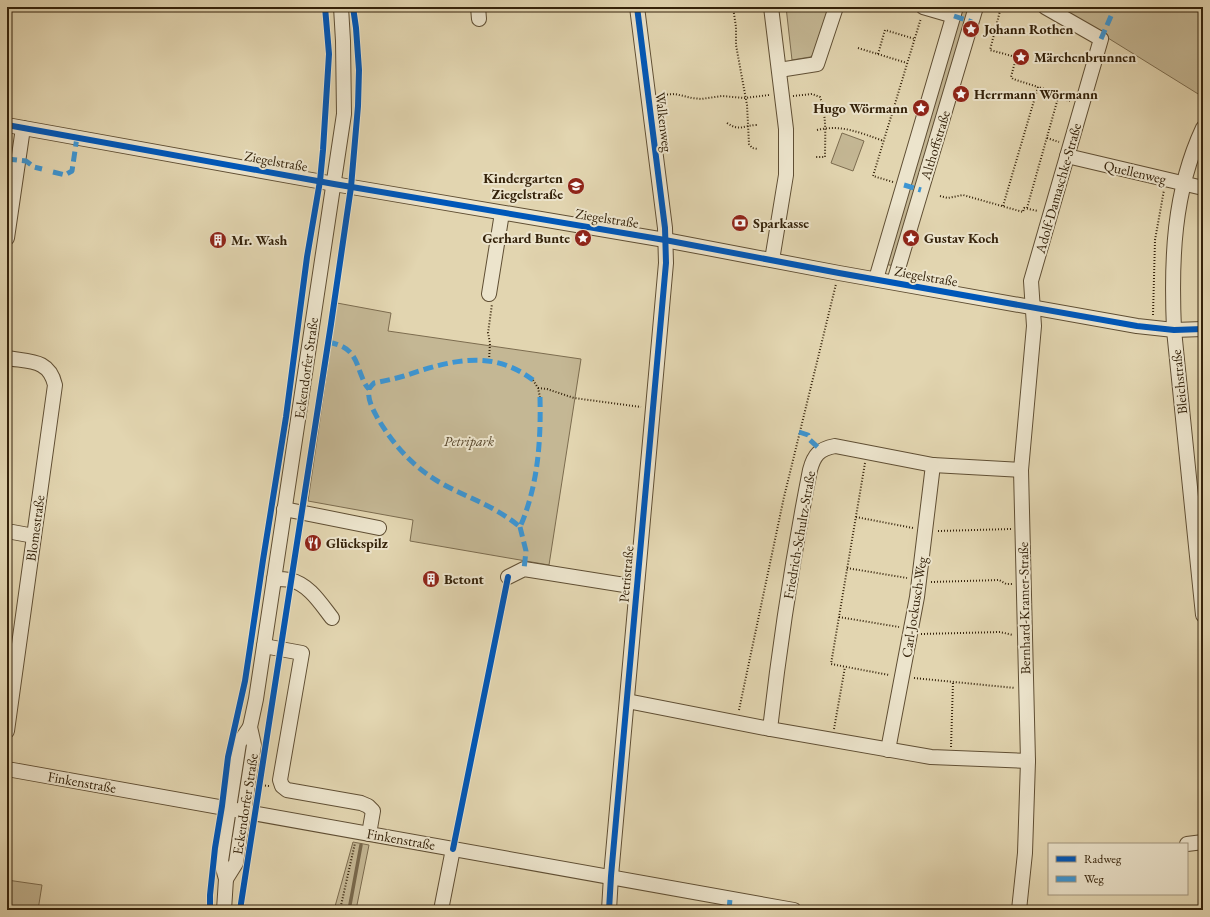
<svg xmlns="http://www.w3.org/2000/svg" width="1210" height="917" viewBox="0 0 1210 917" font-family="'EB Garamond',serif">
	<rect width="100%" height="100%" fill="#e2d5b0"/>
	<filter id="stains"><feTurbulence type="fractalNoise" baseFrequency=".005" numOctaves="4"/><feColorMatrix values="0 0 0 0 .2 0 0 0 0 .09 0 0 0 0 .02 0 0 0 .5 -.17"/></filter>
	<radialGradient id="worn" r=".72"><stop offset=".6" stop-color="#630" stop-opacity="0"/><stop offset="1" stop-color="#630" stop-opacity=".3"/></radialGradient>
	<g fill="#c4b794" stroke="#7c6c4f">
		<path d="M786,7H831L816,53L810,57L792,60Z"/>
		<path d="M961,7H972L895,266L884,264Z"/>
		<path d="M1058,7H1203V97Z"/>
		<path d="M842,133L864,141L853,171L831,163Z"/>
		<path d="M337,303L391,313L388,331L581,359L549,565L410,541L413,520L308,501Z"/>
		<path d="M353,842L369,845L356,910H334Z"/>
		<path d="M7,880L42,885L38,910H7Z"/>
	</g>
	<g fill="none" stroke-linecap="round" stroke-linejoin="round">
		<path stroke="#79694c" stroke-width="3.5" d="M349,910L361,845"/>
		<g stroke="#604f34" stroke-width="16">
			<g id="minor">
				<path d="M478,7L479,19"/>
				<path d="M771,7L786,129V175L772,260"/>
				<path d="M923,7L954,16"/>
				<path d="M779,70L817,64L836,7"/>
				<path d="M7,125L334,184L665,240L839,273L1137,326L1174,330L1203,329"/>
				<path d="M1203,128C1173,192 1171,261 1174,330L1203,615"/>
				<path d="M1067,156L1203,188"/>
				<path d="M7,238L23,128"/>
				<path d="M876,279L956,7"/>
				<path d="M894,282L976,7"/>
				<path d="M489,294L502,213"/>
				<path d="M7,358C30,362 49,359 55,385L7,731"/>
				<path d="M284,509L379,528"/>
				<path d="M7,531L34,536"/>
				<path d="M508,577L524,569L637,587"/>
				<path d="M274,579C279,579 285,579 290,580C309,584 321,604 332,618"/>
				<path d="M264,646L302,653L280,780L282,786L287,790L361,803L368,806L373,811L369,834"/>
				<path d="M627,701L770,729L931,757L1028,761"/>
				<path d="M770,729C780,642 793,556 810,470C814,455 819,449 835,446L933,465L1021,470"/>
				<path d="M888,750L917,597L933,465"/>
				<path d="M7,769C270,814 532,864 794,910"/>
				<path d="M1187,844L1203,842"/>
				<path d="M226,879L236,863L240,836L254,745L250,727L256,699L344,114L343,41L341,7"/>
				<path d="M224,910L226,879L221,861L225,834L239,743L250,727"/>
				<path d="M441,910L453,849"/>
				<path d="M609,910L611,876L666,263L665,228L637,7"/>
				<path d="M1019,910L1025,853L1028,761L1021,470L1034,326L1031,281L1101,39L1045,7"/>
			</g>
		</g>
		<g stroke="#34220a" stroke-width="2" stroke-dasharray="1 2" stroke-linecap="butt">
			<path d="M733,7L736,27V45L747,105L749,144L752,148L758,149"/>
			<path d="M1001,7L990,50L1012,56L1016,58L1011,77L1013,79L1038,87"/>
			<path d="M858,48L907,63"/>
			<path d="M878,54L885,30L915,39"/>
			<path d="M661,95L675,94L692,98L701,99L722,96L745,98L769,95"/>
			<path d="M793,96L812,94L820,97C827,116 825,137 825,157H816"/>
			<path d="M727,123C740,132 744,125 757,125"/>
			<path d="M817,130C842,124 860,133 884,141"/>
			<path d="M1047,138L1059,142"/>
			<path d="M893,182L873,176L921,18"/>
			<path d="M940,196L948,198L963,195L1023,212L1024,208L1038,211"/>
			<path d="M1003,206L1038,87L1058,93L1057,97L1070,101"/>
			<path d="M1027,208L1058,98"/>
			<path d="M1153,315L1155,240L1164,190"/>
			<path d="M489,360L490,343L488,333L492,304"/>
			<path d="M533,380L538,388L540,397"/>
			<path d="M538,388L547,389L574,398L641,407"/>
			<path d="M865,463L831,664L889,675"/>
			<path d="M856,517L913,528"/>
			<path d="M938,531L1011,529"/>
			<path d="M847,568L907,578"/>
			<path d="M931,582L999,580L1006,584H1012"/>
			<path d="M839,617L899,627"/>
			<path d="M921,634L1000,632L1013,635"/>
			<path d="M914,678L1015,688"/>
			<path d="M739,710L784,497L836,284"/>
			<path d="M834,729L845,667"/>
			<path d="M951,747L953,682"/>
			<path d="M259,785L269,786"/>
			<path d="M340,910L355,843"/>
		</g>
		<use href="#minor" stroke="#ece4cc" stroke-width="14"/>
		<g stroke="#3d95d2" stroke-width="5" stroke-dasharray="10 5" stroke-linecap="butt">
			<path d="M954,16L972,22"/>
			<path d="M1101,39L1115,7"/>
			<path d="M7,159L26,161L34,167L42,169"/>
			<path d="M53,172L65,175L72,171L77,137"/>
			<path d="M904,185L921,190"/>
			<path d="M328,342C348,346 354,353 360,372C363,379 364,384 369,389"/>
			<path d="M533,380C491,348 449,361 404,376C394,379 384,381 374,383C372,385 369,388 369,390C367,400 374,411 378,419C394,445 412,466 439,482C467,498 494,505 520,527C538,486 541,441 540,397"/>
			<path d="M799,432L808,435L810,440L821,450"/>
			<path d="M520,527L526,551L524,569"/>
			<path d="M729,910L730,899"/>
		</g>
		<g stroke="#ece4cc" stroke-width="8">
			<g id="cycleway">
				<path d="M7,125L334,184L665,240L839,273L1137,326L1174,330L1203,329"/>
				<path d="M453,849L508,577"/>
				<path d="M210,910V895L215,848L222,806L228,757L245,681L250,648L263,560L286,417L307,257L320,181L323,150L329,54L325,7"/>
				<path d="M240,910L331,324L351,187L358,106L359,70L356,28L353,7"/>
				<path d="M609,910L611,876L666,263L665,228L637,7"/>
			</g>
		</g>
		<use href="#cycleway" stroke="#0057b8" stroke-width="6"/>
	</g>
	<defs>
		<g id="sight-disc" transform="scale(0.9)"><circle r="9.5" fill="#8f2418" stroke="#ece4cc"/><path d="M0-6L1.8-2.2L6-1.7L2.9 1.2L3.7 5.4L0 3.3L-3.7 5.4L-2.9 1.2L-6-1.7L-1.8-2.2Z" fill="#fff"/></g>
		<g id="school-disc" transform="scale(0.9)"><circle r="9.5" fill="#8f2418" stroke="#ece4cc"/><path d="M0-5L7-2L0 1L-7-2ZM-4 1L0 2.5L4 1V4Q0 6-4 4Z" fill="#fff"/></g>
		<g id="bank-disc" transform="scale(0.9)"><circle r="9.5" fill="#8f2418" stroke="#ece4cc"/><path d="M-6-4H6V4H-6ZM0-2.3a2.3 2.3 0 1 0 0 4.6a2.3 2.3 0 1 0 0-4.6Z" fill="#fff"/></g>
		<g id="building-disc" transform="scale(0.9)"><circle r="9.5" fill="#8f2418" stroke="#ece4cc"/><path d="M-4-6H4V6H1V3H-1V6H-4ZM-2.5-4.3h1.7v1.8h-1.7ZM.8-4.3h1.7v1.8H.8ZM-2.5-1h1.7V.8h-1.7ZM.8-1h1.7V.8H.8Z" fill="#fff"/></g>
		<g id="restaurant-disc" transform="scale(0.9)"><circle r="9.5" fill="#8f2418" stroke="#ece4cc"/><path d="M-5-6h1v4h1v-4h1v4h1v-4h1v5L-1.5 .5V6h-2V.5L-5-1ZM5-6V6H3V1.5H1.5Q1.5-4 5-6Z" fill="#fff"/></g>
	</defs>
	<g fill-rule="evenodd">
		<use href="#sight-disc" x="971" y="29"/>
		<use href="#sight-disc" x="1021" y="57"/>
		<use href="#sight-disc" x="961" y="94"/>
		<use href="#sight-disc" x="921" y="108"/>
		<use href="#school-disc" x="576" y="186"/>
		<use href="#bank-disc" x="740" y="223"/>
		<use href="#sight-disc" x="583" y="238"/>
		<use href="#sight-disc" x="911" y="238"/>
		<use href="#building-disc" x="218" y="240"/>
		<use href="#restaurant-disc" x="313" y="543"/>
		<use href="#building-disc" x="431" y="579"/>
	</g>
	<g text-anchor="middle" stroke-width="4" stroke-linejoin="round" paint-order="stroke">
		<g font-size="14" font-weight="bold" fill="#34220a" stroke="#ece4cc" text-anchor="start">
			<text x="984" y="34">Johann Rothen</text>
			<text x="1034" y="62">Märchenbrunnen</text>
			<text x="974" y="99">Herrmann Wörmann</text>
			<text x="908" y="113" text-anchor="end">Hugo Wörmann</text>
			<text x="563" y="183" text-anchor="end">Kindergarten<tspan x="563" dy="16">Ziegelstraße</tspan></text>
			<text x="753" y="228">Sparkasse</text>
			<text x="570" y="243" text-anchor="end">Gerhard Bunte</text>
			<text x="924" y="243">Gustav Koch</text>
			<text x="231" y="245">Mr. Wash</text>
			<text x="326" y="548">Glückspilz</text>
			<text x="444" y="584">Betont</text>
		</g>
		<g font-size="14" fill="#34220a" stroke="#ece4cc">
			<text transform="translate(664 122) rotate(83)" y="5">Walkenweg</text>
			<text transform="translate(935 145) rotate(-73)" y="5">Althoffstraße</text>
			<text transform="translate(276 161) rotate(10)" y="5">Ziegelstraße</text>
			<text transform="translate(1135 172) rotate(13)" y="5">Quellenweg</text>
			<text transform="translate(1058 188) rotate(-74)" y="5">Adolf-Damaschke-Straße</text>
			<text transform="translate(607 218) rotate(9)" y="5">Ziegelstraße</text>
			<text transform="translate(926 276) rotate(10)" y="5">Ziegelstraße</text>
			<text transform="translate(306 368) rotate(-82)" y="5">Eckendorfer Straße</text>
			<text transform="translate(1179 382) rotate(-96)" y="5">Bleichstraße</text>
			<text transform="translate(35 528) rotate(-82)" y="5">Blomestraße</text>
			<text transform="translate(799 535) rotate(-80)" y="5">Friedrich-Schultz-Straße</text>
			<text transform="translate(626 574) rotate(-85)" y="5">Petristraße</text>
			<text transform="translate(914 607) rotate(-81)" y="5">Carl-Jockusch-Weg</text>
			<text transform="translate(1024 608) rotate(-91)" y="5">Bernhard-Kramer-Straße</text>
			<text transform="translate(82 782) rotate(10)" y="5">Finkenstraße</text>
			<text transform="translate(245 804) rotate(-81)" y="5">Eckendorfer Straße</text>
			<text transform="translate(401 839) rotate(10)" y="5">Finkenstraße</text>
		</g>
		<g font-size="14" font-style="italic" fill="#58472c" stroke="#ece4cc">
			<text x="469" y="446">Petripark</text>
		</g>
	</g>
	<rect width="1210" height="917" fill="none" stroke="#e2d5b0" stroke-width="24"/>
	<rect x="8" y="8" width="1194" height="901" fill="none" stroke="#34220a" stroke-width="2"/>
	<rect x="12" y="12" width="1186" height="893" fill="none" stroke="#34220a"/>
	<rect x="1048" y="843" width="140" height="52" fill="#ece4cc" stroke="#a2967e"/>
	<rect x="1056" y="856" width="20" height="6" fill="#0057b8" stroke="#a2967e"/>
	<text x="1084" y="863" font-size="12" fill="#34220a">Radweg</text>
	<rect x="1056" y="876" width="20" height="6" fill="#3d95d2" stroke="#a2967e"/>
	<text x="1084" y="883" font-size="12" fill="#34220a">Weg</text>
	<rect width="100%" height="100%" filter="url(#stains)"/>
	<rect width="100%" height="100%" fill="url(#worn)"/>
</svg>
